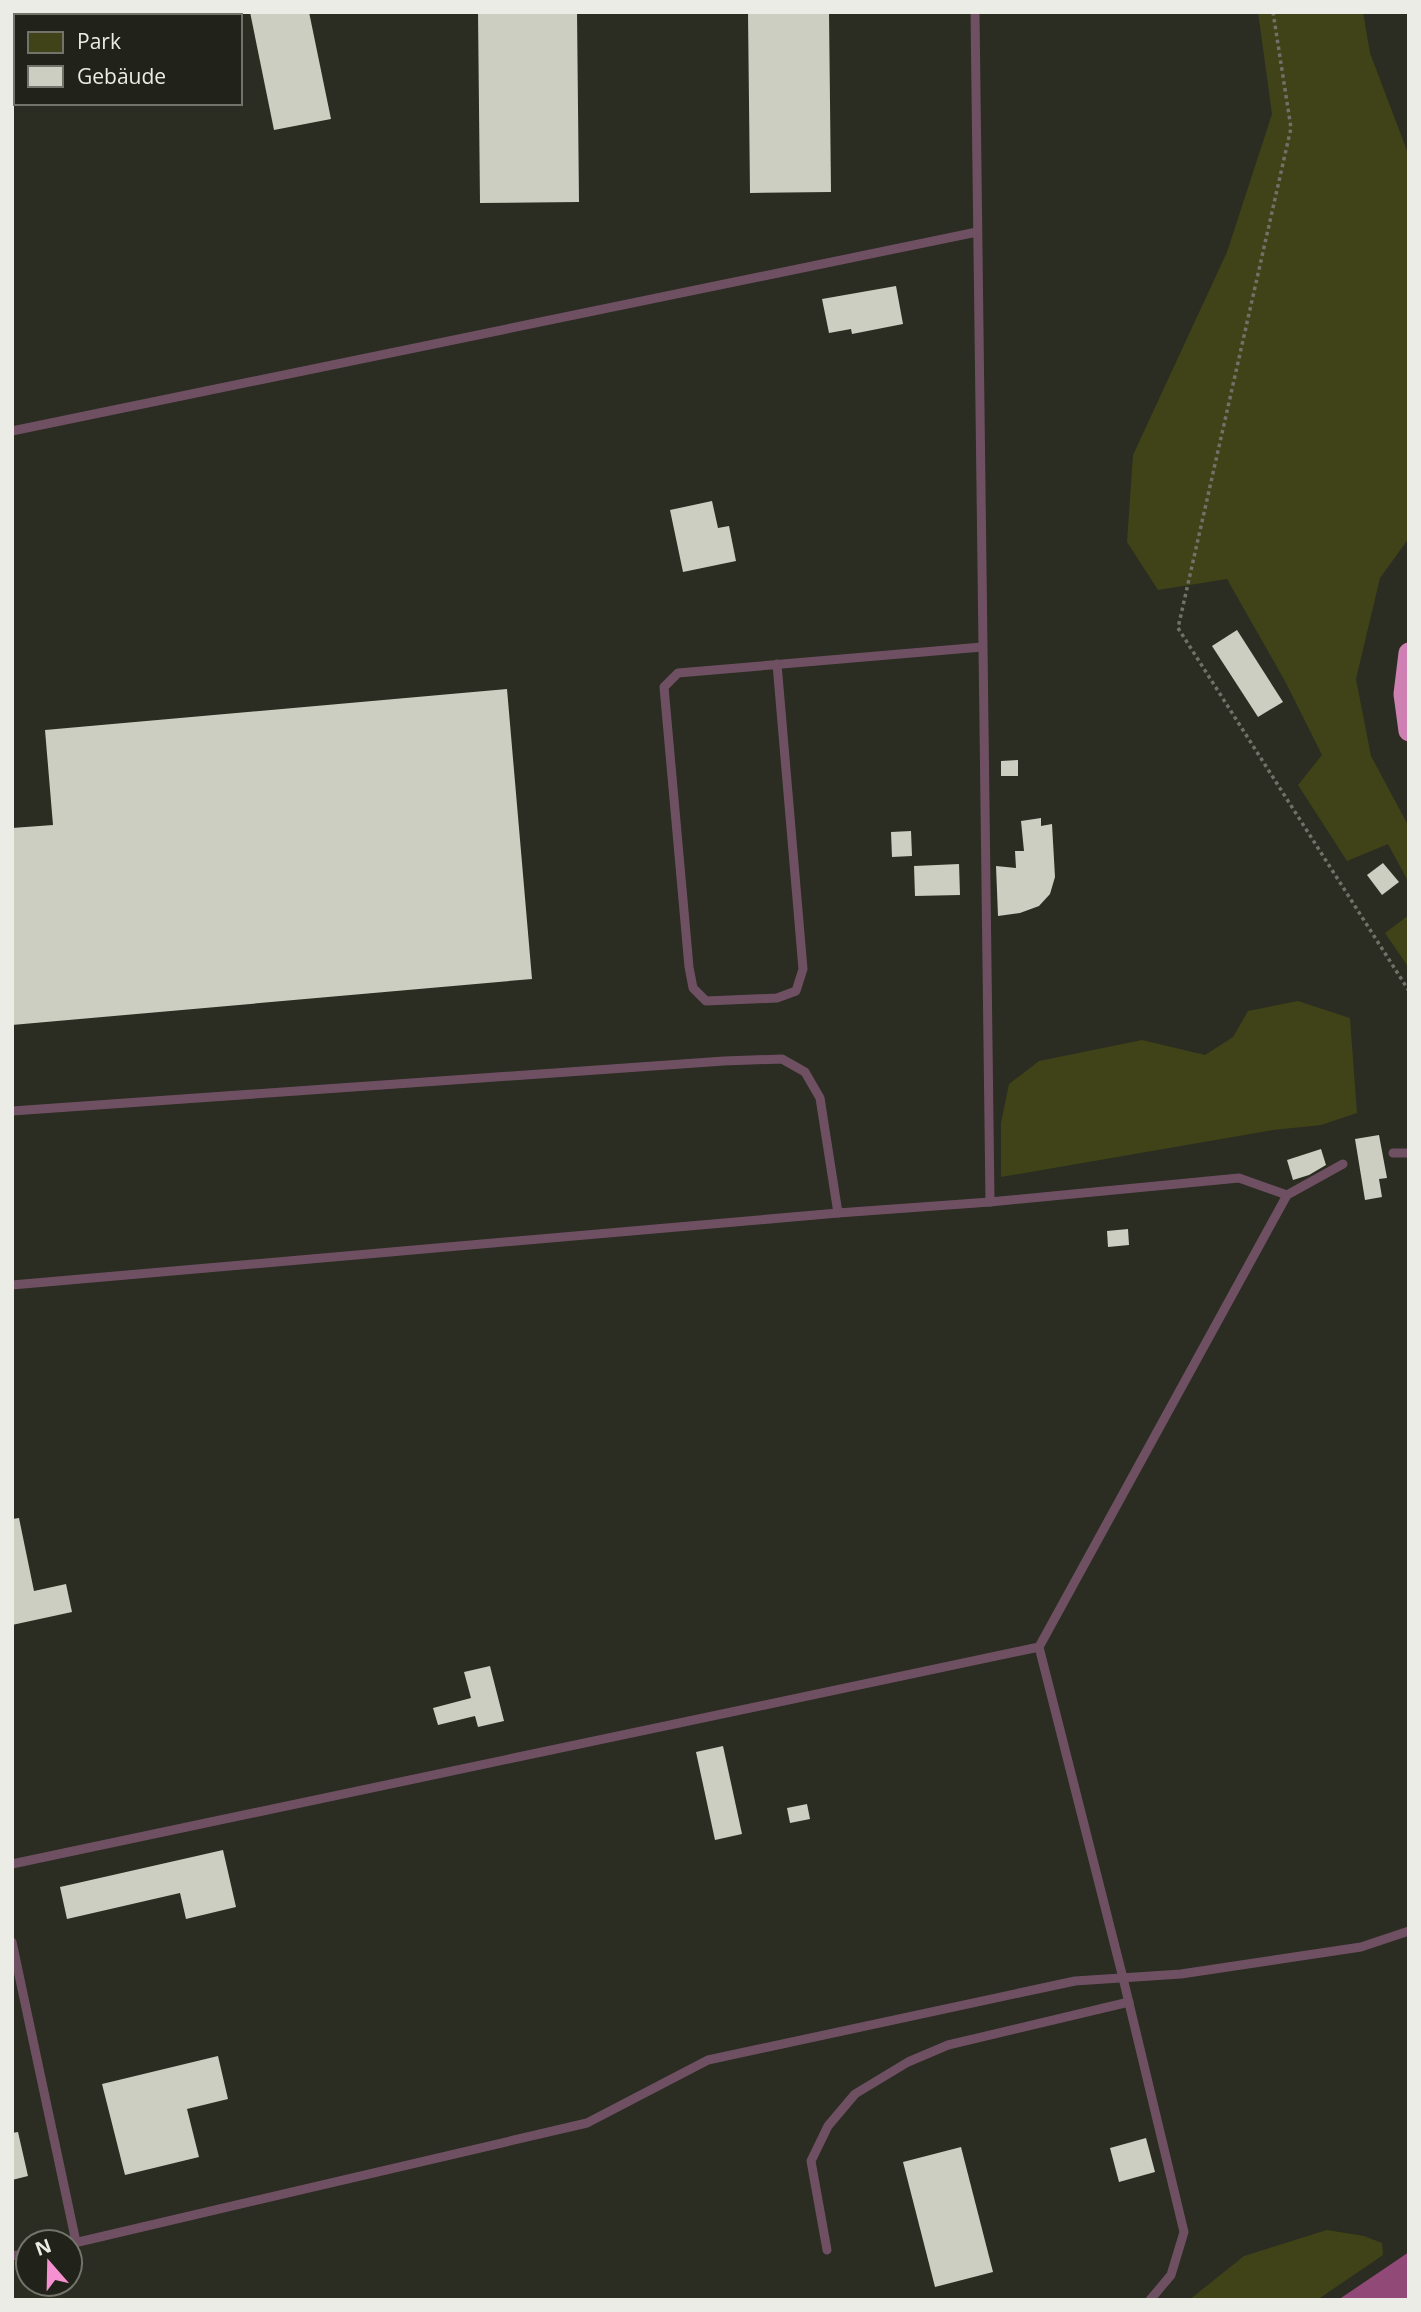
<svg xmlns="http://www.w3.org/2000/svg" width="1421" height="2312" viewBox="0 0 1421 2312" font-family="'Open Sans',sans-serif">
	<rect width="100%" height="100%" fill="#2b2c22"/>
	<g fill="#404317">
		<path d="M1258,12H1363L1370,53L1409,156V538L1380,578L1356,679L1371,756L1409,827V883L1388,844L1347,861L1298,785L1322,755L1286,683L1227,579L1158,590L1127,542L1133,455L1227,252L1272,114Z"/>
		<path d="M1409,915V968L1385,933Z"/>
		<path d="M1298,1001L1350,1018L1357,1113L1321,1125L1273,1130L1001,1177V1123L1009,1084L1039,1061L1142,1040L1205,1055L1233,1037L1248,1011Z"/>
		<path d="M1327,2230L1364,2236L1382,2243L1383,2255L1317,2300H1189L1244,2256Z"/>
	</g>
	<path fill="#914a78" d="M1409,2252V2300H1338Z"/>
	<g fill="#cdcec2">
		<path d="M250,12H309L331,119L274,130Z"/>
		<path d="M478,12H577L579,202L480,203Z"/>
		<path d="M748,12H829L831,192L750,193Z"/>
		<path d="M896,286L903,324L852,334L851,329L829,333L822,299Z"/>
		<path d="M712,501L718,528L729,526L736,561L683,572L670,510Z"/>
		<path d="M1237,630L1283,702L1258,717L1212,646Z"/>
		<path d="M507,689L532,979L12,1025V828L53,825L45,730Z"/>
		<path d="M1018,760V776H1001V761Z"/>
		<path d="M1041,818V826L1052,824L1055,877L1050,894L1039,906L1020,913L998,916L996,866L1016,868L1015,851H1024L1021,821Z"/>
		<path d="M911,831L912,856L892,857L891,832Z"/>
		<path d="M1383,863L1399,882L1382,895L1367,875Z"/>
		<path d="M959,864L960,895L915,896L914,866Z"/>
		<path d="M1379,1135L1387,1178L1379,1179L1382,1197L1365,1200L1355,1139Z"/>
		<path d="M1321,1149L1326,1165L1309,1175L1293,1180L1287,1160Z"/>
		<path d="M1128,1229L1129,1245L1108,1247L1107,1231Z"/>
		<path d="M19,1518L34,1591L66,1584L72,1612L12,1625V1519Z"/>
		<path d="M490,1666L504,1721L478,1727L475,1716L438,1725L433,1708L471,1698L464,1672Z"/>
		<path d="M723,1746L742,1834L715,1840L696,1752Z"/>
		<path d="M807,1804L810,1819L790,1823L787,1808Z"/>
		<path d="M223,1850L236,1907L186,1919L180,1893L67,1919L60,1887Z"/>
		<path d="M218,2056L228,2099L187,2109L199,2157L125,2175L102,2084Z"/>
		<path d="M18,2132L28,2176L12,2180V2133Z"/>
		<path d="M1146,2138L1155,2172L1119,2182L1110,2148Z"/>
		<path d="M961,2147L993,2272L935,2287L903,2162Z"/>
	</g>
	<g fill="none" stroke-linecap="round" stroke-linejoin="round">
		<path stroke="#707168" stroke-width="3.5" stroke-dasharray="3.5 3.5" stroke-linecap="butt" d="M1273,12L1291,128L1178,628L1409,991"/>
		<g stroke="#6f5063" stroke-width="9">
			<path d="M975,12L990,1202"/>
			<path d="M12,431L977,232"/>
			<path d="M777,664L803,969L796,991L777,998L706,1001L693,988L689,967L664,687L678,673L982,647"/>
			<path d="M12,1111L724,1061L782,1059L805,1072L820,1098L838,1213"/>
			<path d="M1393,1153H1409"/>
			<path d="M12,1285L838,1213L990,1202L1239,1178L1287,1195"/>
			<path d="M1039,1647L1123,1978L1184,2232L1171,2275L1150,2300"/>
			<path d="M12,1864L1039,1647L1287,1195L1343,1164"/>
			<path d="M12,1942L76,2242"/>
			<path d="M70,2244L587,2123L708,2060L1075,1981L1181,1974L1361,1947L1409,1931"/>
			<path d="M827,2250L811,2161L828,2126L855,2094L908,2062L948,2045L1129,2002"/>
			<path d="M12,2256L28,2253"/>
		</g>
		<path stroke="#cd80b1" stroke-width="21" d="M1409,653L1404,694L1409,731"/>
	</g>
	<rect width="1421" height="2312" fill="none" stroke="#ebece6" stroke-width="28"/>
	<rect x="14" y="14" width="228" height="91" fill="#212219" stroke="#72736b" stroke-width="2"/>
	<rect x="28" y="32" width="35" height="21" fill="#404317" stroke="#72736b" stroke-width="2"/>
	<text x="77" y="49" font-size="21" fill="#ebece6">Park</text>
	<rect x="28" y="66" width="35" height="21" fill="#cdcec2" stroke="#72736b" stroke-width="2"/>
	<text x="77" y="84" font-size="21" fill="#ebece6">Gebäude</text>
	<g transform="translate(49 2263) rotate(340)"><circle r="33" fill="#212219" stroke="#72736b" stroke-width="2"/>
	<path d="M0-5L12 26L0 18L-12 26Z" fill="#f590d1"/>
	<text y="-10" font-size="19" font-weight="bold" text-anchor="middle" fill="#ebece6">N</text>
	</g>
</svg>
